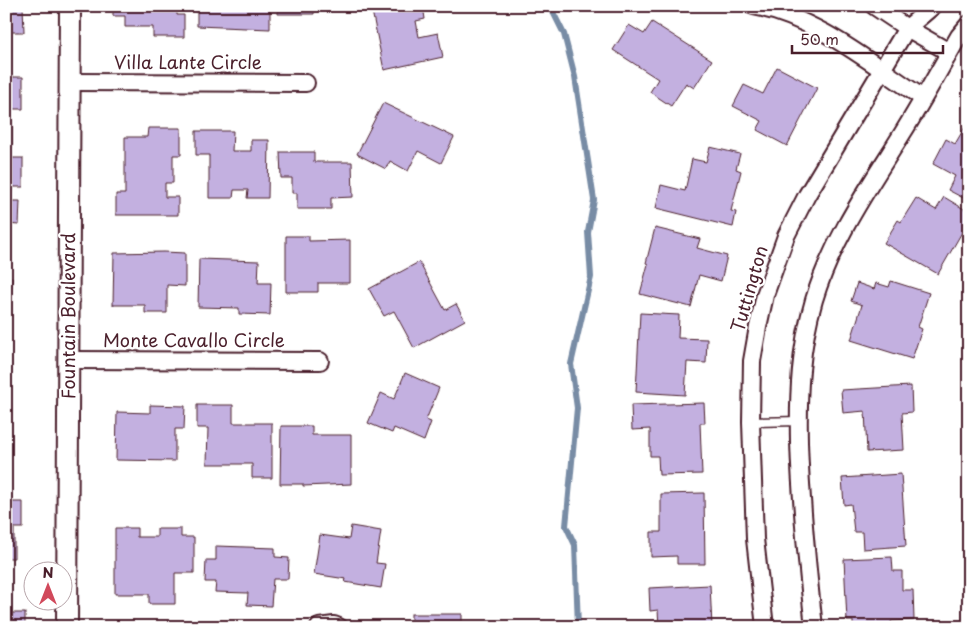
<svg xmlns="http://www.w3.org/2000/svg" width="975" height="633" viewBox="0 0 975 633" font-family="'Playpen Sans',sans-serif">
  <style>
    .lines { fill: none; stroke-linecap: round; stroke-linejoin: round }
    .stream { stroke: #788ca5; stroke-width: 6 }
    .building { fill: #c3b0e0; stroke: #4a1f2b }
    .service-casing { stroke: #4a1f2b; stroke-width: 11 }
    .minor-casing { stroke: #4a1f2b; stroke-width: 20 }
    .tertiary-casing { stroke: #4a1f2b; stroke-width: 24 }
    .service { stroke: #fff; stroke-width: 8 }
    .minor { stroke: #fff; stroke-width: 16 }
    .tertiary { stroke: #fff; stroke-width: 20 }
    .labels { text-anchor: middle; stroke-width: 4.5; stroke-linejoin: round; paint-order: stroke }
    .street-label { font-size: 18px; fill: #4a1f2b; stroke: #fff }
  </style>
  <rect width="100%" height="100%" fill="#fff"/>
  <filter id="ink" filterUnits="userSpaceOnUse"><feTurbulence type="fractalNoise" baseFrequency=".02" numOctaves="2"/><feDisplacementMap in="SourceGraphic" scale="10" xChannelSelector="R" yChannelSelector="G"/><feConvolveMatrix kernelMatrix="1 2 1 2 8 2 1 2 1" color-interpolation-filters="sRGB"/></filter>
  <g filter="url(#ink)">
    <g class="lines">
      <path class="stream" d="M550 6 564 34 575 77 594 200 588 232 591 277 571 364 577 408 566 526 575 545 578 627"/>
    </g>
    <g class="building">
      <path d="M6 6H23L24 32H11V69H6Z"/>
      <path d="M113 6H177V15H184V37H153V27H125V16H113Z"/>
      <path d="M197 6H270V29L197 26Z"/>
      <path d="M278 6H349V11L314 10V14H278Z"/>
      <path d="M371 6H423L425 19 416 21 419 37 438 33 443 57 384 70Z"/>
      <path d="M652 22 712 60 694 88 686 83 671 106 650 92 658 79 613 50 629 25 644 34Z"/>
      <path d="M777 67 817 88 787 146 757 130 762 121 733 106 744 85 763 94Z"/>
      <path d="M6 77H23V109H12V148H6Z"/>
      <path d="M383 103 454 137 441 163 418 151 408 171 390 161 386 169 357 154Z"/>
      <path d="M969 120V201L948 190 955 176 933 164 946 139 955 144Z"/>
      <path d="M148 128H181V155H173V183H165V197H178V215H116V194H125V137H147Z"/>
      <path d="M196 131H233L232 151H251V140H269L268 198H247L248 190H234L233 198H209V155H196Z"/>
      <path d="M710 147 740 154 736 169 741 171 731 211 736 212 733 227 656 208 661 185 685 191 692 159 706 162Z"/>
      <path d="M280 152H314V162H352L353 197 331 198V209H297V193H292V178H281Z"/>
      <path d="M6 158H23V187H12L11 201H20L19 225 6 224Z"/>
      <path d="M944 197 969 212V220L938 274 884 243 898 220 901 222 916 198 936 210Z"/>
      <path d="M655 228 700 239 697 248 727 256 721 281 699 275 691 307 640 294 648 264 646 263Z"/>
      <path d="M286 236H309V241L350 240V283H318V292H286Z"/>
      <path d="M164 252 185 253V286L167 285V313H145V305H113L114 253Z"/>
      <path d="M199 259 259 261 258 283H271L270 315 239 314V308L198 307Z"/>
      <path d="M419 262 445 310 456 304 465 320 414 348 394 311 384 316 369 289Z"/>
      <path d="M6 277H12L11 300H6Z"/>
      <path d="M891 281 929 293 918 327 922 329 912 359 851 340 862 305 851 301 857 283 874 289 876 283 889 287Z"/>
      <path d="M640 313 679 315 678 338 707 339 706 363 687 362 685 395 636 392Z"/>
      <path d="M405 373 439 388 426 420 431 422 424 441 394 428 392 433 368 423 381 393 394 399Z"/>
      <path d="M911 386 912 412 902 413 904 450 867 452 865 411 843 413 841 390Z"/>
      <path d="M704 403 705 423H700L702 474 659 475 658 456H650V429L632 430 631 405Z"/>
      <path d="M150 405 185 406 184 429H175V461L116 460 117 412 150 413Z"/>
      <path d="M197 405H233V423H272V478H252V464H207L208 428H197Z"/>
      <path d="M281 426H312V435H351V484L303 486V484H280Z"/>
      <path d="M901 474 906 546 863 549 862 532H854L851 504 844 505 842 478Z"/>
      <path d="M704 493 705 564H677V556L651 557V532H661V494Z"/>
      <path d="M6 502H23V528H14V558H6Z"/>
      <path d="M351 526 381 531 376 563 385 564 381 588 345 582 346 579 314 574 320 535 349 539Z"/>
      <path d="M115 528H137V537H157V529H181V537H194V573H175V604H149V594H115Z"/>
      <path d="M216 546 275 548V557L289 558 288 579H273L271 606 247 605 248 593 215 592 216 582H205L206 560H216Z"/>
      <path d="M892 557 893 571H902V590H913L914 620 891 621 892 627H853V621H847L844 559Z"/>
      <path d="M710 585 712 627H659L658 610 650 611 649 588Z"/>
      <rect x="6" y="613" width="19" height="14"/>
      <rect x="411" y="614" width="51" height="13"/>
    </g>
    <g class="lines">
      <defs>
        <path id="service" d="M751 422 799 421"/>
        <g id="minor">
          <path d="M753 6C816 17 870 63 923 98"/>
          <path d="M874 6 907 28 949 52"/>
          <path d="M70 82 306 83"/>
          <path d="M68 360 320 361"/>
          <path d="M319 627 334 625 339 627"/>
          <path d="M765 627 755 539 751 422 752 361 758 327 765 295 786 236 807 195 907 28 933 6"/>
          <path d="M814 627C807 565 801 504 799 442 798 395 800 347 814 300 832 240 869 187 902 134 922 102 940 69 959 36L969 24"/>
        </g>
        <path id="tertiary" d="M67 627 70 6"/>
      </defs>
      <use href="#service" class="service-casing"/>
      <use href="#minor" class="minor-casing"/>
      <use href="#tertiary" class="tertiary-casing"/>
      <use href="#service" class="service"/>
      <use href="#minor" class="minor"/>
      <use href="#tertiary" class="tertiary"/>
    </g>
  </g>
  <g class="labels">
    <g class="street-label">
      <text x="188" y="69">Villa Lante Circle</text>
      <text transform="translate(750 289) rotate(-74)" y="6">Tuttington</text>
      <text transform="translate(69 316) rotate(-90)" y="6">Fountain Boulevard</text>
      <text x="194" y="347">Monte Cavallo Circle</text>
    </g>
  </g>
  <rect width="975" height="633" fill="none" stroke="#fff" stroke-width="25"/>
  <rect x="12" y="12" width="950" height="608" fill="none" stroke="#4a1f2b" stroke-width="2" filter="url(#ink)"/>
  <g transform="translate(48 586)"><circle r="24" fill="#ffffff" stroke="#b7a5aa"/>
  <path d="M0-4L9 19L0 12L-9 19Z" fill="#d1495b"/>
  <text y="-8" font-size="14" font-weight="bold" text-anchor="middle" fill="#4a1f2b">N</text>
  </g>
  <path d="M792 45v8h151v-8" fill="none" stroke="#4a1f2b" stroke-width="2.5"/>
  <text x="800" y="45" font-size="15" fill="#4a1f2b" stroke="#ffffff" stroke-width="4" paint-order="stroke">50 m</text>
</svg>
